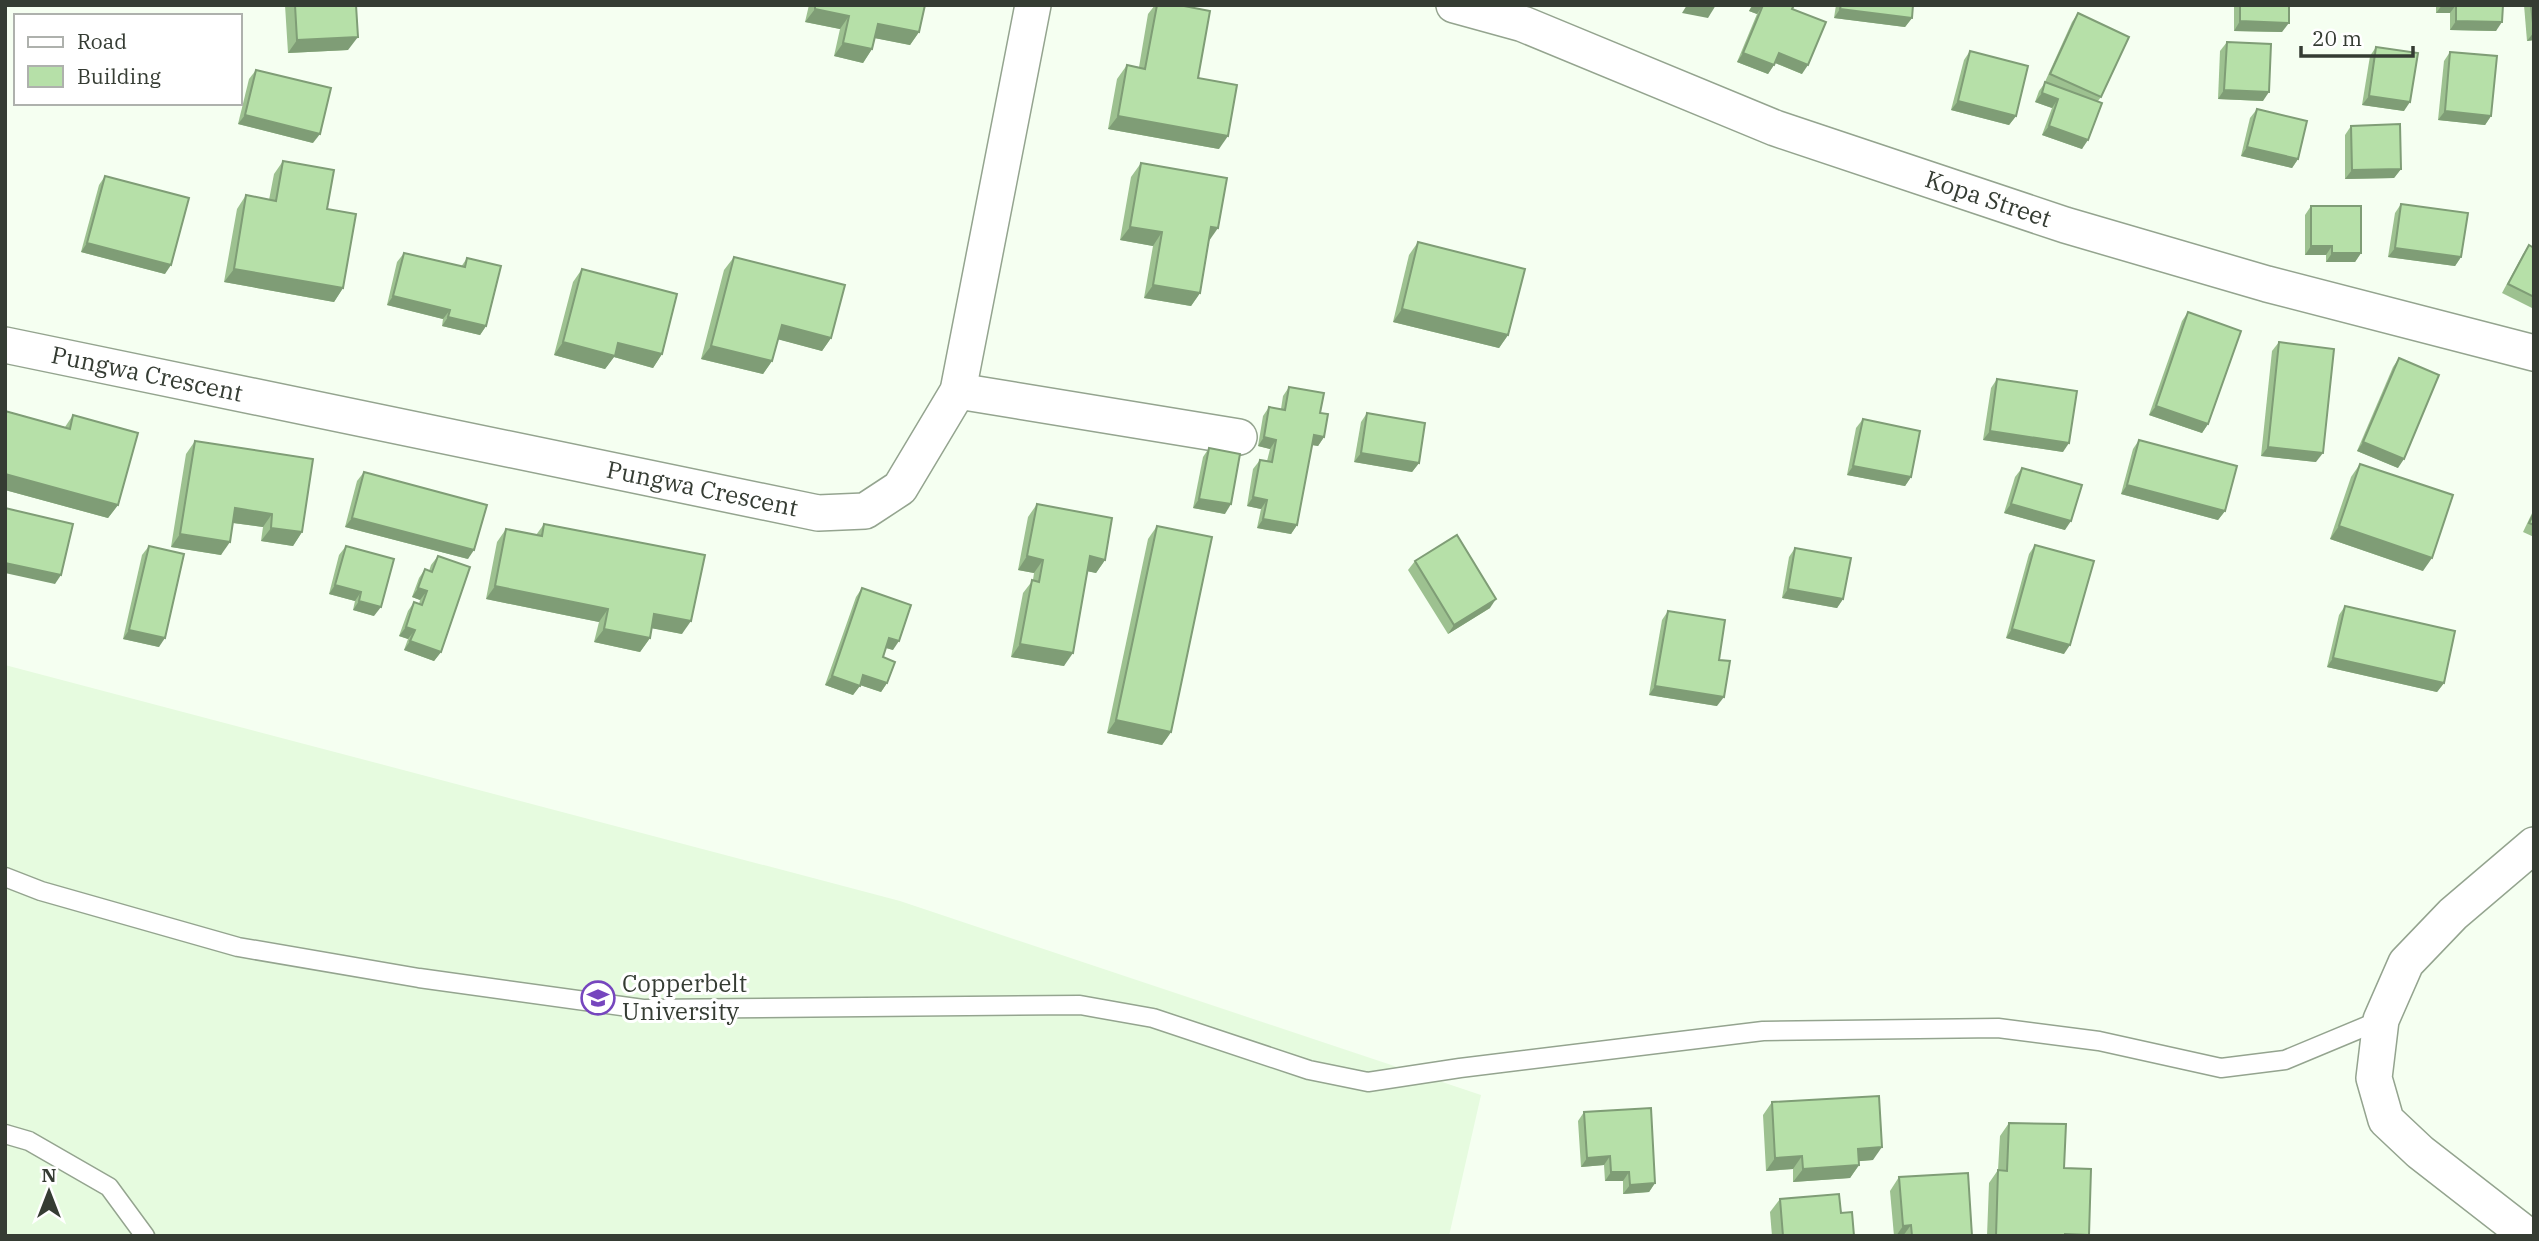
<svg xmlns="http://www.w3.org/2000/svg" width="2539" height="1241" viewBox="0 0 2539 1241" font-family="'IBM Plex Serif',serif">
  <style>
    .built { fill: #e6fbdf }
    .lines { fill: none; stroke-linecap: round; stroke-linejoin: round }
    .lane-casing { stroke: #94a48f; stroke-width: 21 }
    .street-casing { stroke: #94a48f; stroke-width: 38 }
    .lane { stroke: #fff; stroke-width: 18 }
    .street { stroke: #fff; stroke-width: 35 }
    .wall { fill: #9dc190 }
    .shaded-wall { fill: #7f9d76 }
    .building { fill: #b6e0a8; stroke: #7f9d76; stroke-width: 2 }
    .labels { text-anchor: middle; stroke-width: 6; stroke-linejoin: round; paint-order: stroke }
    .street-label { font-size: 24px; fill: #353c33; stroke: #fff }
    .poi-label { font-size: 24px; fill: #353c33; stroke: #fff; text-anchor: start }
  </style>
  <rect width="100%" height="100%" fill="#f5fff1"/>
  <path class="built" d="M5 665 900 901 1481 1095 1449 1236H5Z"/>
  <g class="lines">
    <defs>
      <g id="lane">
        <path d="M5 877 41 891 238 947 419 978 643 1009 1080 1005 1153 1018 1309 1070 1368 1082 1460 1068 1763 1031 1998 1028 2099 1041 2221 1068 2285 1060 2381 1020"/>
        <path d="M5 1134 29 1141 109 1187 145 1236"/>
      </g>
      <g id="street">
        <path id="s1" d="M1454 5 1523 24 1775 128 2065 225 2267 284 2534 353"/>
        <path id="s2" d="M5 345 818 513 865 511 900 488 958 391 1033 5"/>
        <path d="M958 391 1239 437"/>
        <path d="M2528 1236 2420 1152 2386 1120 2374 1078 2381 1020 2406 963 2453 914 2534 845"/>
      </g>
    </defs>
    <use href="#lane" class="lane-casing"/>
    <use href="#street" class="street-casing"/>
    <use href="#lane" class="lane"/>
    <use href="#street" class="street"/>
  </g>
  <g class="wall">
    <path d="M285 5H356L348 50 288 53Z"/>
    <path d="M809 5H925L919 32 910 45 875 38 872 49 863 63 834 56 840 29 805 22Z"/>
    <path d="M1155 5H1179L1198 78 1219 149 1108 129 1117 79 1127 65 1139 67 1148 14Z"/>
    <path d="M1752 5H1794L1792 9 1802 74 1775 63 1768 74 1737 62 1757 14 1749 11Z"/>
    <path d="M1836 5H1913L1912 18 1905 27 1834 18Z"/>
    <path d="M2234 5H2289L2282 32 2234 31Z"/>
    <path d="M2436 5H2503L2496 31 2450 30V13H2436Z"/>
    <path d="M2524 5H2534V40L2527 41Z"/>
    <path d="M2078 13 2101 97 2098 101 2082 149 2042 135 2052 108 2035 102 2039 91 2044 84 2072 22Z"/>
    <path d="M2227 42 2263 101 2218 99 2220 51Z"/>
    <path d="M2376 47 2404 111 2362 105 2370 56Z"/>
    <path d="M1970 51 2016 116 2009 125 1951 110 1964 60Z"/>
    <path d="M2450 52 2491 116 2485 125 2438 120 2444 61Z"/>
    <path d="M256 70 313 143 238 124 249 79Z"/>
    <path d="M2257 109 2298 159 2292 168 2241 156 2250 118Z"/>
    <path d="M2351 126 2401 169 2394 178 2345 179V135Z"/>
    <path d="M283 161 327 209 343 288 334 302 224 282 237 209 246 195 269 200 274 174Z"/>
    <path d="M1141 163 1209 241 1200 293 1191 306 1144 298 1153 246 1120 240 1131 177Z"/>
    <path d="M105 176 165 274 81 252 99 185Z"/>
    <path d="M2401 204 2461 257 2455 266 2388 257 2395 213Z"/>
    <path d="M2311 206 2361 253 2355 262H2326V255H2305V215Z"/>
    <path d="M1418 242 1508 335 1499 348 1393 322 1409 255Z"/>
    <path d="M2529 245 2534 248V309L2502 293 2523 254Z"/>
    <path d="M404 253 461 267 467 258 486 326 480 335 442 326 443 319 387 305 397 262Z"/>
    <path d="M734 257 831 338 822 351 778 339 772 361 763 374 701 359 724 270Z"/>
    <path d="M582 269 662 354 653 368 614 357 605 369 554 355 573 282Z"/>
    <path d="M2188 312 2208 424 2202 433 2149 415 2182 321Z"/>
    <path d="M2279 342 2316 462 2261 456 2272 351Z"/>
    <path d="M2399 358 2398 468 2357 451 2393 367Z"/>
    <path d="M1997 379 2063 452 1983 440 1991 388Z"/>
    <path d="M1289 387 1320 413 1324 437 1318 446 1312 445 1297 525 1291 534 1257 528 1261 509 1247 506 1253 469 1260 460 1267 461 1270 449 1258 446 1263 416 1269 407 1281 409 1283 396Z"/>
    <path d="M5 411 65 427 73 415 118 505 108 518 5 490Z"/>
    <path d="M1367 413 1419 463 1412 472 1354 462 1361 422Z"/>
    <path d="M1863 419 1911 477 1905 486 1847 475 1856 428Z"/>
    <path d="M2139 440 2225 511 2218 520 2121 494 2133 449Z"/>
    <path d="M195 441 302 532 293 546 261 541 263 527 233 523 221 555 171 547 186 454Z"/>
    <path d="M1209 448 1225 514 1193 508 1203 457Z"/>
    <path d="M2360 464 2423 571 2330 539 2351 477Z"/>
    <path d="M2022 468 2065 530 2004 513 2015 477Z"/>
    <path d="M364 472 468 559 345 527 357 481Z"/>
    <path d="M1037 504 1105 560 1096 573 1088 571 1064 666 1011 657 1023 593 1033 580 1034 573 1018 570 1028 517Z"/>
    <path d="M2534 509V537L2523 532Z"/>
    <path d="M544 524 682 634 652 628 650 638 640 652 594 642 599 622 486 599 497 542 506 529 536 535Z"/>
    <path d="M1157 526 1171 732 1162 745 1107 733 1148 539Z"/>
    <path d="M2035 545 2064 654 2006 638 2029 554Z"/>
    <path d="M149 546 159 647 123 639 142 555Z"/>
    <path d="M346 546 374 616 353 610 355 601 329 594 339 555Z"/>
    <path d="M1795 548 1843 599 1837 608 1782 598 1789 557Z"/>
    <path d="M438 556 441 652 434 661 404 650 408 639 399 636 408 611 414 602 419 604 420 600 412 597 419 578 425 569 429 571 431 565Z"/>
    <path d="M1415 561 1490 608 1448 634 1408 570Z"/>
    <path d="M862 588 893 650 886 648 883 657 887 683 881 692 860 685 853 695 825 685 856 597Z"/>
    <path d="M2345 606 2444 683 2437 692 2327 667 2339 615Z"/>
    <path d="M1668 611 1719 660 1717 706 1649 695 1662 620Z"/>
    <path d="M1772 1102 1873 1160 1859 1161V1165L1850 1178 1793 1182V1169L1766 1171 1763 1115Z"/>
    <path d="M1584 1112 1655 1183 1649 1192 1623 1194V1181H1605L1604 1165 1581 1167 1578 1121Z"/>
    <path d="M2009 1123 2064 1168 2089 1235 2088 1236H1987L1989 1183 1998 1170 2000 1136Z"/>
    <path d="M1899 1177 1972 1236H1894L1890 1191Z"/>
    <path d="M1780 1199 1841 1213 1854 1236H1772L1770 1212Z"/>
  </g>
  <g class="shaded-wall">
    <path d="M1687 5H1716L1708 18 1682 13Z"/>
    <path d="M1753 5H1763L1757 14 1749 11Z"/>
    <path d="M2442 5H2456L2450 13H2436Z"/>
    <path d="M815 9 849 16 840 29 805 22Z"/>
    <path d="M1840 9 1912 18 1905 27 1834 18Z"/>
    <path d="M2240 21 2289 23 2282 32 2234 31Z"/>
    <path d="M2456 21 2502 22 2496 31 2450 30Z"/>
    <path d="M878 24 919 32 910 45 869 37Z"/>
    <path d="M2534 32V40L2527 41Z"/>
    <path d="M358 37 348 50 288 53 297 40Z"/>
    <path d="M843 43 872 49 863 63 834 56Z"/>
    <path d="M1743 53 1774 65 1768 74 1737 62Z"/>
    <path d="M1779 53 1808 65 1802 74 1773 62Z"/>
    <path d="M2224 90 2269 92 2263 101 2218 99Z"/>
    <path d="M2042 93 2058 99 2052 108 2035 102Z"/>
    <path d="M2369 96 2410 102 2404 111 2362 105Z"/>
    <path d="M1958 101 2016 116 2009 125 1951 110Z"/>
    <path d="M2445 111 2491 116 2485 125 2438 120Z"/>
    <path d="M245 115 320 134 313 143 238 124Z"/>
    <path d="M1118 116 1228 136 1219 149 1108 129Z"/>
    <path d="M2049 126 2088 140 2082 149 2042 135Z"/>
    <path d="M2247 147 2298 159 2292 168 2241 156Z"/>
    <path d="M2401 169 2394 178 2345 179 2352 170Z"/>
    <path d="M1130 227 1162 232 1153 246 1120 240Z"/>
    <path d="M1211 227 1218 228 1209 241Z"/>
    <path d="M87 243 171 265 165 274 81 252Z"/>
    <path d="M2311 246H2332L2326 255H2305Z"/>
    <path d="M2395 248 2461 257 2455 266 2388 257Z"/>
    <path d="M2332 253H2361L2355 262H2326Z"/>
    <path d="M234 269 343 288 334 302 224 282Z"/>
    <path d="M1153 285 1200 293 1191 306 1144 298Z"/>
    <path d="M393 296 450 310 443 319 387 305Z"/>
    <path d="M1402 309 1508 335 1499 348 1393 322Z"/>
    <path d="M448 317 486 326 480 335 442 326Z"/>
    <path d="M782 325 831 338 822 351 773 338Z"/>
    <path d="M563 342 618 343 662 354 653 368 614 357 605 369 554 355Z"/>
    <path d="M711 346 772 361 763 374 701 359Z"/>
    <path d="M2156 406 2208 424 2202 433 2149 415Z"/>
    <path d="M1990 431 2069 443 2063 452 1983 440Z"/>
    <path d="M1314 435 1324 437 1318 446 1307 444Z"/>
    <path d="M1264 437 1276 440 1270 449 1258 446Z"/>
    <path d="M2363 442 2404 459 2398 468 2357 451Z"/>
    <path d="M2268 447 2323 453 2316 462 2261 456Z"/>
    <path d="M1361 453 1419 463 1412 472 1354 462Z"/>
    <path d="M1853 466 1911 477 1905 486 1847 475Z"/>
    <path d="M5 474 118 505 108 518 5 490Z"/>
    <path d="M2127 485 2225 511 2218 520 2121 494Z"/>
    <path d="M1253 497 1267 500 1261 509 1247 506Z"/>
    <path d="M1199 499 1231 504 1225 514 1193 508Z"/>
    <path d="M2011 504 2071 521 2065 530 2004 513Z"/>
    <path d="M235 508 272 514 263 527 226 522Z"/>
    <path d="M352 518 474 550 468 559 345 527Z"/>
    <path d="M1263 519 1297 525 1291 534 1257 528Z"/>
    <path d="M2339 526 2432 558 2423 571 2330 539Z"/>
    <path d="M271 528 302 532 293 546 261 541Z"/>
    <path d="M180 534 230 542 221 555 171 547Z"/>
    <path d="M1027 556 1043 560 1034 573 1018 570Z"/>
    <path d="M1090 556 1105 560 1096 573 1081 570Z"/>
    <path d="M5 563 61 575 55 584 5 573Z"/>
    <path d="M335 585 361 592 355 601 329 594Z"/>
    <path d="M495 586 608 609 599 622 486 599Z"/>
    <path d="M418 588 427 591 420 600 412 597Z"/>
    <path d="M1788 589 1843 599 1837 608 1782 598Z"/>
    <path d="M1496 599 1490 608 1448 634 1454 625Z"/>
    <path d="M359 601 381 607 374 616 353 610Z"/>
    <path d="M654 614 691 621 682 634 645 627Z"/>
    <path d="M406 627 415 630 408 639 399 636Z"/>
    <path d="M604 629 650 638 640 652 594 642Z"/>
    <path d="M2012 629 2070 645 2064 654 2006 638Z"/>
    <path d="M129 630 165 638 159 647 123 639Z"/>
    <path d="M889 638 899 641 893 650 883 647Z"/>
    <path d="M410 641 441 652 434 661 404 650Z"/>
    <path d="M1020 644 1073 653 1064 666 1011 657Z"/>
    <path d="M2333 658 2444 683 2437 692 2327 667Z"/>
    <path d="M863 675 887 683 881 692 857 684Z"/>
    <path d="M832 676 860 686 853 695 825 685Z"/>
    <path d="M1655 686 1724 697 1717 706 1649 695Z"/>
    <path d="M1116 720 1171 732 1162 745 1107 733Z"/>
    <path d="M1882 1147 1873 1160 1849 1162 1858 1149Z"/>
    <path d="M1610 1156 1604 1165 1581 1167 1587 1158Z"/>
    <path d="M1802 1156 1793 1169 1766 1171 1775 1158Z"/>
    <path d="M1859 1165 1850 1178 1793 1182 1803 1169Z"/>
    <path d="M1611 1172H1629L1623 1181H1605Z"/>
    <path d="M1655 1183 1649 1192 1623 1194 1630 1185Z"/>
    <path d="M1911 1225 1903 1236H1896L1903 1226Z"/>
    <path d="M2065 1234 2089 1235 2088 1236H2064Z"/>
  </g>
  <g class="building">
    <path d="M295 5H356L358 37 297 40Z"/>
    <path d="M815 5H925L919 32 878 24 872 49 843 43 849 16 815 9Z"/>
    <path d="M1157 5H1179L1210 11 1198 78 1237 85 1228 136 1118 116 1127 65 1145 69Z"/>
    <path d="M1763 5H1794L1792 9 1826 22 1808 65 1779 53 1774 65 1743 53Z"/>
    <path d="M1841 5H1913L1912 18 1840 9Z"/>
    <path d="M2240 5H2289V23L2240 21Z"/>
    <path d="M2456 5H2503L2502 22 2456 21Z"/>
    <path d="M2531 5H2534V32Z"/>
    <path d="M2078 13 2129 37 2101 97 2050 74Z"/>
    <path d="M2227 42 2271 44 2269 92 2224 90Z"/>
    <path d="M2376 47 2418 53 2410 102 2369 96Z"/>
    <path d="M1970 51 2028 66 2016 116 1958 101Z"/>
    <path d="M2450 52 2497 56 2491 116 2445 111Z"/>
    <path d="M256 70 331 88 320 134 245 115Z"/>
    <path d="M2045 82 2102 103 2088 140 2049 126 2058 99 2042 93Z"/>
    <path d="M2257 109 2307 121 2298 159 2247 147Z"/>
    <path d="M2400 124 2401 169 2352 170 2351 126Z"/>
    <path d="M283 161 334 170 327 209 356 214 343 288 234 269 246 195 276 201Z"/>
    <path d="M1141 163 1227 178 1218 228 1211 227 1200 293 1153 285 1162 232 1130 227Z"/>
    <path d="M105 176 189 198 171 265 87 243Z"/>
    <path d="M2401 204 2468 213 2461 257 2395 248Z"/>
    <path d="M2311 206H2361V253H2332V246H2311Z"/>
    <path d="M1418 242 1525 269 1508 335 1402 309Z"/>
    <path d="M2529 245 2534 248V297L2508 284Z"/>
    <path d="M404 253 465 267 467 258 501 266 486 326 448 317 450 310 393 296Z"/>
    <path d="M734 257 845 285 831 338 782 325 772 361 711 346Z"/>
    <path d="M582 269 677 294 662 354 618 343 615 356 563 342Z"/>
    <path d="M2188 312 2241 331 2208 424 2156 406Z"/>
    <path d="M2279 342 2334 349 2323 453 2268 447Z"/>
    <path d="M2399 358 2439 375 2404 459 2363 442Z"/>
    <path d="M1997 379 2077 391 2069 443 1990 431Z"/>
    <path d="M1289 387 1324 393 1320 413 1328 414 1324 437 1314 435 1297 525 1263 519 1267 500 1253 497 1260 460 1272 462 1276 440 1264 437 1269 407 1285 410Z"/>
    <path d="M5 411 70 429 73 415 138 433 118 505 5 474Z"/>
    <path d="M1367 413 1425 423 1419 463 1361 453Z"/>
    <path d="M1863 419 1920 431 1911 477 1853 466Z"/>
    <path d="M2139 440 2237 466 2225 511 2127 485Z"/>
    <path d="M195 441 313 459 302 532 271 528 272 514 235 508 230 542 180 534Z"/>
    <path d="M1209 448 1240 454 1231 504 1199 499Z"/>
    <path d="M2360 464 2453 495 2432 558 2339 526Z"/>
    <path d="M2022 468 2082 485 2071 521 2011 504Z"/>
    <path d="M364 472 487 505 474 550 352 518Z"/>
    <path d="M1037 504 1112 518 1105 560 1090 556 1073 653 1020 644 1032 580 1039 582 1043 560 1027 556Z"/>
    <path d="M5 508 73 524 61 575 5 563Z"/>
    <path d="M2534 513V525L2529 523Z"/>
    <path d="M544 524 705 555 691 621 654 614 650 638 604 629 608 609 495 586 506 529 542 536Z"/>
    <path d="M1157 526 1212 537 1171 732 1116 720Z"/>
    <path d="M1457 535 1496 599 1454 625 1415 561Z"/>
    <path d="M2035 545 2094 561 2070 645 2012 629Z"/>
    <path d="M149 546 184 554 165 638 129 630Z"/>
    <path d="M346 546 394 559 381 607 359 601 361 592 335 585Z"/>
    <path d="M1795 548 1851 558 1843 599 1788 589Z"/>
    <path d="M438 556 470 567 441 652 410 641 415 630 406 627 414 602 422 605 427 591 418 588 425 569 432 572Z"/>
    <path d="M862 588 911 605 899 641 889 638 883 657 895 662 887 683 863 675 860 686 832 676Z"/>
    <path d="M2345 606 2455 631 2444 683 2333 658Z"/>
    <path d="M1668 611 1725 620 1719 660 1730 661 1724 697 1655 686Z"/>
    <path d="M1879 1096 1882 1147 1858 1149 1859 1165 1803 1169 1802 1156 1775 1158 1772 1102Z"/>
    <path d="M1651 1108 1655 1183 1630 1185 1629 1172H1611L1610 1156 1587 1158 1584 1112Z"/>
    <path d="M2009 1123 2066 1124 2064 1168 2091 1169 2089 1235 2065 1234V1236H1996L1998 1170 2007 1171Z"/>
    <path d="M1968 1173 1972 1236H1912L1911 1225 1903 1226 1899 1177Z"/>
    <path d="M1839 1194 1841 1213 1852 1212 1854 1236H1783L1780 1199Z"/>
  </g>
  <defs>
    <symbol id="university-ring" viewBox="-11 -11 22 22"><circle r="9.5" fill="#fff" stroke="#7646be" stroke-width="1.5"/><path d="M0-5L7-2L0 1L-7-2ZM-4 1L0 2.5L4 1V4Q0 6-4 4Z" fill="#7646be"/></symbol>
  </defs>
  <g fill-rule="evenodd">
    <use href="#university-ring" x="579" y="979" width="38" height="38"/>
  </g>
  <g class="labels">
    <g class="street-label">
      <text dy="8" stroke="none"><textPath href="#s1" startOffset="569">Kopa Street</textPath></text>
      <text dy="8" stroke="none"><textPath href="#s2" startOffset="145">Pungwa Crescent</textPath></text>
      <text dy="8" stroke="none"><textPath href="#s2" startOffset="712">Pungwa Crescent</textPath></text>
    </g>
    <g class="poi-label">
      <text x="622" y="992">Copperbelt<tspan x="622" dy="28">University</tspan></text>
    </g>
  </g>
  <rect width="2539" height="1241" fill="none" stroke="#353c33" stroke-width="14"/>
  <rect x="14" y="14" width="228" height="91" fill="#ffffff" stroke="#aeb1ad" stroke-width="2"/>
  <rect x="28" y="37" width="35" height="10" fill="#ffffff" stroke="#aeb1ad" stroke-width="2"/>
  <text x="77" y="49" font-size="21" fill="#353c33">Road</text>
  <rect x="28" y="66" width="35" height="21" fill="#b6e0a8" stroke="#aeb1ad" stroke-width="2"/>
  <text x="77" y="84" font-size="21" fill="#353c33">Building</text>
  <g transform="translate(49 1192)" stroke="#ffffff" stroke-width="5" paint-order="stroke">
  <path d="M0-5L12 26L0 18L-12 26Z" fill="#353c33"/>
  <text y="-10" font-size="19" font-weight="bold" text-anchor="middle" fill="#353c33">N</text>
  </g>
  <path d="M2301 46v10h112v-10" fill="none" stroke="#353c33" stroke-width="3.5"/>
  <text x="2312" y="46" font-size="21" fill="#353c33" stroke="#ffffff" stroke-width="5" paint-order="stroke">20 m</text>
</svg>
